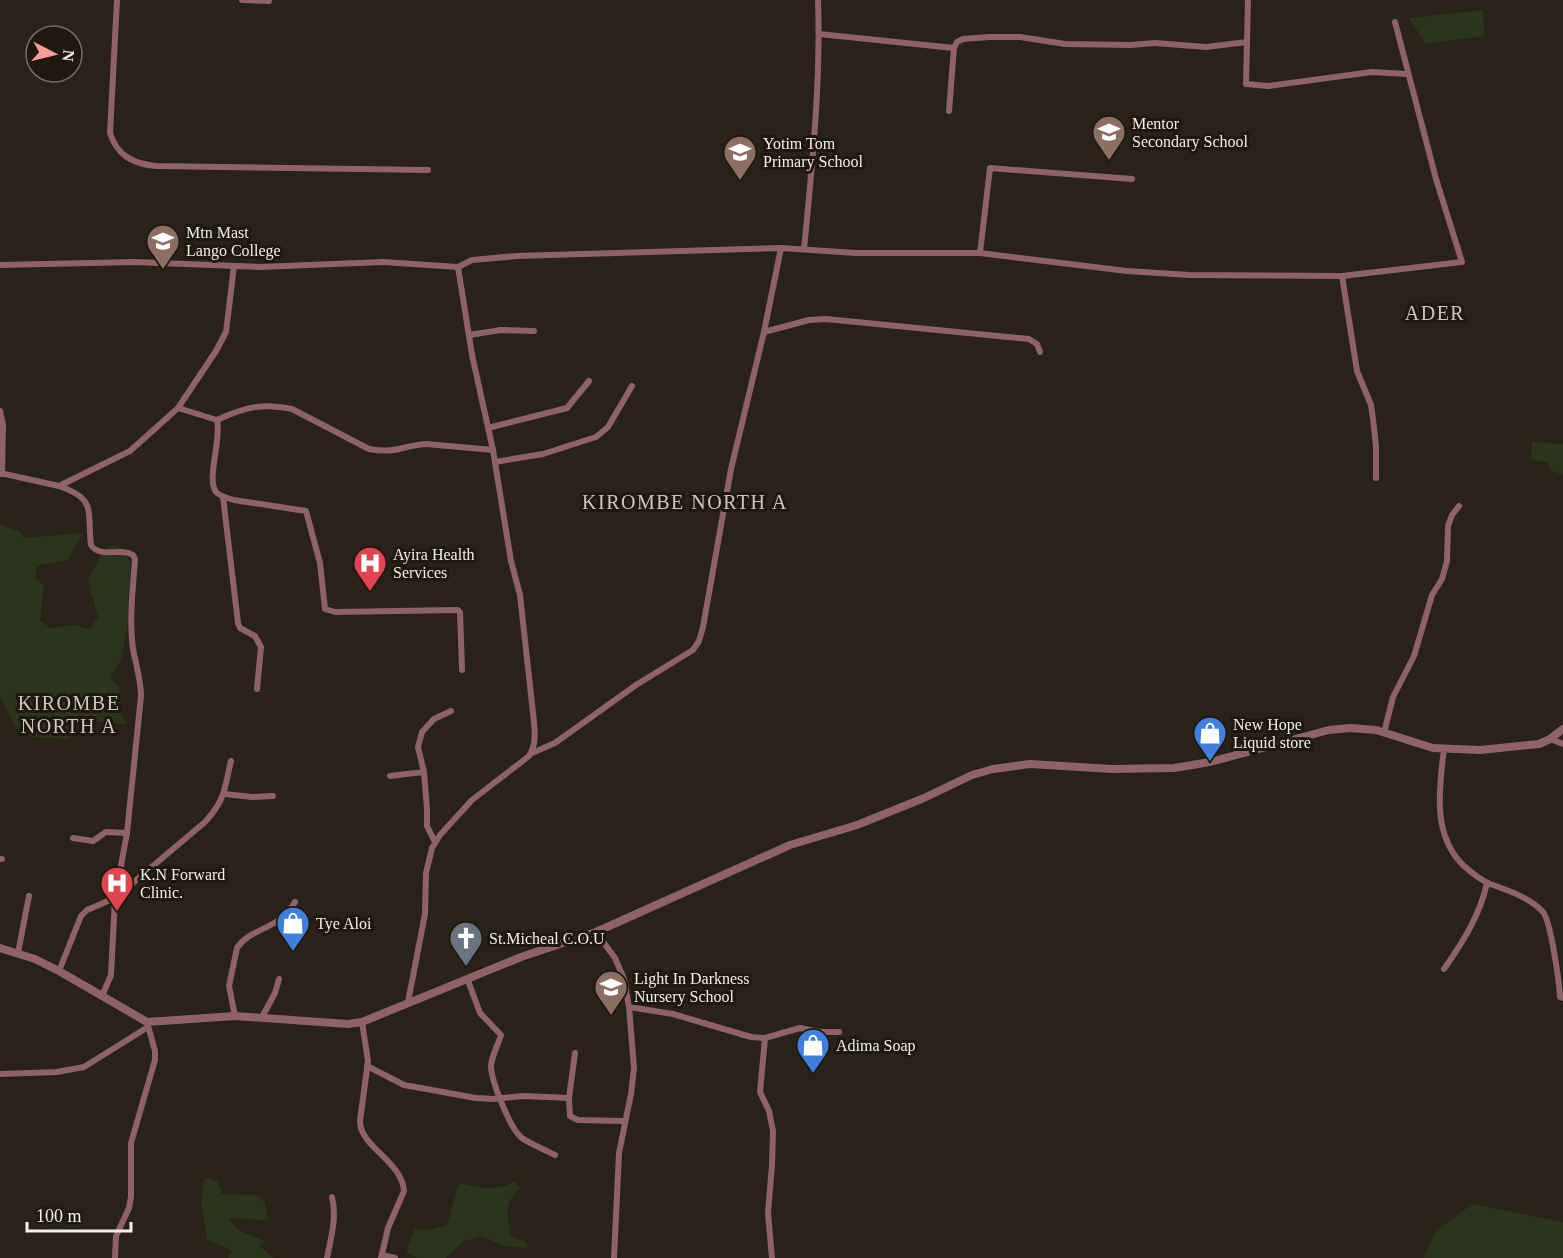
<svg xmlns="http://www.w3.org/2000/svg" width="1563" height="1258" viewBox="0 0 1563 1258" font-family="'Times New Roman',serif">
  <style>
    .green { fill: #2a351b }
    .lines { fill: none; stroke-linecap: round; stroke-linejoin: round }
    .minor { stroke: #8f6268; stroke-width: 6 }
    .tertiary { stroke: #8f6268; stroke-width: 8 }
    .labels { text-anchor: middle; stroke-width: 6; stroke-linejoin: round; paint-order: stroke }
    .poi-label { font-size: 16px; fill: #f3eee8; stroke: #1f1810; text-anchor: start }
    .quarter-label { font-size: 20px; letter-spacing: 1.5px; fill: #cec6ba; stroke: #1f1810 }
  </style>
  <rect width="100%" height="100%" fill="#282219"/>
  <g class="green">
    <path d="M1483 10 1484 36 1426 44 1409 18Z"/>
    <path d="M1532 442 1563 444V475L1552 471 1548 463 1531 459Z"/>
    <path d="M0 525 19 531 24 538 84 533 67 560 37 566 35 578 44 586 40 621 51 628 74 625 90 629 98 617 88 580 99 559 108 546 121 547 130 562 128 622 121 660 111 676 112 681 119 687 120 712 127 724 81 720 68 739 31 737 15 726 0 695Z"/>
    <path d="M205 1177 217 1181 222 1194 256 1195 265 1202 268 1220 229 1218C234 1231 254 1237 267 1242L259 1246 274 1258H228L232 1251 207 1239 201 1203Z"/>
    <path d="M514 1181 520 1188C506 1204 505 1210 511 1231L509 1236 526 1242 527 1248 505 1246 481 1236 464 1241 446 1258H417L406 1252 414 1229 428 1230 447 1225 459 1183C478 1187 497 1193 514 1181Z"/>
    <path d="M1472 1204 1563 1222V1258H1424L1435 1232Z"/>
  </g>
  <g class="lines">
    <g class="minor">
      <path d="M117 0 110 133C117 156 134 164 156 166L428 170"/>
      <path d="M242 0 269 1"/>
      <path d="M1248 0 1246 84 1268 86 1372 72 1407 74"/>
      <path d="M819 34 954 48"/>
      <path d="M949 111 954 48 957 42 963 39 989 37H1020L1065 44 1130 45 1155 43 1206 47 1247 42"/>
      <path d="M804 249C812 167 821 83 818 0"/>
      <path d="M980 253 990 168 1132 179"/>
      <path d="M0 265 134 262 260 267 383 262 458 267 472 260 517 256 781 248 856 253H980L1127 271 1189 275 1342 276 1462 262 1436 179 1395 22"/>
      <path d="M1342 276 1357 371 1371 405 1373 419 1376 446V478"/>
      <path d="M764 332 809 320 826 319 1029 339 1037 344 1040 352"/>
      <path d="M469 335 501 330 534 331"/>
      <path d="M178 408 216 351 226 332 234 266"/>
      <path d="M0 411 3 425 2 474"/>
      <path d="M217 420C222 439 206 478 216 492 221 497 227 498 234 500L306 511 320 563 325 609 335 612 458 610 460 612 462 670"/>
      <path d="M488 428 567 408 589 381"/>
      <path d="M495 462 543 454 596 437 608 427 632 386"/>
      <path d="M0 473 59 486 130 451 178 408 217 420C245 407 261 403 292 409L369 449C396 454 401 446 426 444L493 450"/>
      <path d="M59 486C97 499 87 511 91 545 100 559 121 547 133 555L135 559C133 588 129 620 133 649 136 665 141 680 141 696L127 833 115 898 111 975 102 996"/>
      <path d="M223 497 238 623 240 628 255 636 261 647 257 689"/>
      <path d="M1384 733 1393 697 1414 656 1432 595 1442 579 1447 561 1448 526 1452 515 1459 506"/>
      <path d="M1550 739 1563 744"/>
      <path d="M1444 749C1439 789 1432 836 1464 866 1472 873 1480 880 1490 884 1507 890 1531 898 1543 912 1551 922 1559 981 1560 997L1563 998"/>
      <path d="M532 753 555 743 636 685 693 650 699 641 703 627 731 469 764 332 781 248"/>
      <path d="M390 776 424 772"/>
      <path d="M225 794 252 797 273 796"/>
      <path d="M73 838 93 841 106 832 127 833"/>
      <path d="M435 842 427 826V809L424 772 418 747 422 732 434 719 451 711"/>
      <path d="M0 859H2"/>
      <path d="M596 932 615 958 624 979 629 1007 634 1068 631 1094 619 1153 614 1258"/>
      <path d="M18 953 29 896"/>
      <path d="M1444 969C1463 942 1480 915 1487 883"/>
      <path d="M59 971 81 916 87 910 115 898 205 822C226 799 224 789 231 761"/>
      <path d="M467 978 480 1013 501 1035C498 1045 492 1055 491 1066 491 1080 510 1129 522 1138 532 1145 544 1149 555 1155"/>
      <path d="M408 1002 425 914 426 873 432 848 440 835 472 800 529 756C536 746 535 733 534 722L520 595 511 561 493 450 472 355 458 267"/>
      <path d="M629 1007 673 1014 751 1037 765 1038 800 1028 820 1032H839"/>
      <path d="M235 1016 229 986 237 948C251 927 280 930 295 902"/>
      <path d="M262 1017 275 993 279 979"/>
      <path d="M362 1022 368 1061 360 1121C360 1147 402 1161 404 1191L388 1228 381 1258"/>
      <path d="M765 1038 760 1092 769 1111 773 1131 772 1165 768 1213 772 1258"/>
      <path d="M575 1053 569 1098 570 1116 578 1120 624 1121"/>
      <path d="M367 1066 404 1085 476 1098 493 1099 523 1096 569 1098"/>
      <path d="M0 1074 57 1072 84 1067 148 1027"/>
      <path d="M382 1255 395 1258"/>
      <path d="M115 1258 116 1236 129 1208 131 1197V1143L155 1060V1051L147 1022"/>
      <path d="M327 1258C331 1237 337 1218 332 1197"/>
    </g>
    <path class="tertiary" d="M0 948 35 959 59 971 147 1022 235 1016 348 1024 362 1022 521 957 596 932 790 845 857 825 924 798 972 775 993 769 1030 764 1112 769 1174 768 1210 762 1329 730 1350 728 1376 730 1433 748 1480 750 1539 744 1550 739 1563 729"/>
  </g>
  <defs>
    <symbol id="school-pin" viewBox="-11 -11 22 30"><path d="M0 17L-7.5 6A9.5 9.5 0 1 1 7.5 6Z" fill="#8d6e63" stroke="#1f1810"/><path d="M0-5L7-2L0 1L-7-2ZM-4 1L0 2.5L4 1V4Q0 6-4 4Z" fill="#fff"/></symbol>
    <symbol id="hospital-pin" viewBox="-11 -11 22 30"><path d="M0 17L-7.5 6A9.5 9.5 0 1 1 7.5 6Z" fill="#e0444e" stroke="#1f1810"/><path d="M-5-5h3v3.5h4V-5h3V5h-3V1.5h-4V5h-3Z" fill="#fff"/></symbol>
    <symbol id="shop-pin" viewBox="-11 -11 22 30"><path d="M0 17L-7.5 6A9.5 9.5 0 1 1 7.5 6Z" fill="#3f7fe0" stroke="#1f1810"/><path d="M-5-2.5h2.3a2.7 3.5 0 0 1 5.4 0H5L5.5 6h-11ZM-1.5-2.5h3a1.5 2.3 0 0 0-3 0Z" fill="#fff"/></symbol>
    <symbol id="church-pin" viewBox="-11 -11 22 30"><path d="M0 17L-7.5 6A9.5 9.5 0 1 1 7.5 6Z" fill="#6b7280" stroke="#1f1810"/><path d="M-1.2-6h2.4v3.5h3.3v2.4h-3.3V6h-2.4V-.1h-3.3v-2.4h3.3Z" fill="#fff"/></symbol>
  </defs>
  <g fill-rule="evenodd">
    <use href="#school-pin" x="1090" y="113" width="38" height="52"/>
    <use href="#school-pin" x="721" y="133" width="38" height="52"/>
    <use href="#school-pin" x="144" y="222" width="38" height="52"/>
    <use href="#hospital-pin" x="351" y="544" width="38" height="52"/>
    <use href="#shop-pin" x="1191" y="714" width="38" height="52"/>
    <use href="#hospital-pin" x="98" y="864" width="38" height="52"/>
    <use href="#shop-pin" x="274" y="904" width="38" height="52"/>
    <use href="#church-pin" x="447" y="919" width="38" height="52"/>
    <use href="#school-pin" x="592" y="968" width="38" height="52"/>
    <use href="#shop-pin" x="794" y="1026" width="38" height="52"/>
  </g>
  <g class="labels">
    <g class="poi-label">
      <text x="1132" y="129">Mentor<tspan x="1132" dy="18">Secondary School</tspan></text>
      <text x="763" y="149">Yotim Tom<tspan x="763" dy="18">Primary School</tspan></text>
      <text x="186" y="238">Mtn Mast<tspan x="186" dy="18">Lango College</tspan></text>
      <text x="393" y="560">Ayira Health<tspan x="393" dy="18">Services</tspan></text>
      <text x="1233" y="730">New Hope<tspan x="1233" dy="18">Liquid store</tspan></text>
      <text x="140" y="880">K.N Forward<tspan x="140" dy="18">Clinic.</tspan></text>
      <text x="316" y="929">Tye Aloi</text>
      <text x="489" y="944">St.Micheal C.O.U</text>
      <text x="634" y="984">Light In Darkness<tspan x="634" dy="18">Nursery School</tspan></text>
      <text x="836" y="1051">Adima Soap</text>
    </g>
    <g class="quarter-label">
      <text x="1435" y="320">ADER</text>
      <text x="685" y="509">KIROMBE NORTH A</text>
      <text x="69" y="710">KIROMBE<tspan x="69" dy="23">NORTH A</tspan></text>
    </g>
  </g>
  <g transform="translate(54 54) rotate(97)"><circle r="28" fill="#1f1810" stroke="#746e66" stroke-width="1.5"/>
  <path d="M0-4.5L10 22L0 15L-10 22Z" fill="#f59b99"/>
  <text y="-9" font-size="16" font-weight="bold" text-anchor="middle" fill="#f3eee8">N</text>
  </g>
  <path d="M27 1222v9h104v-9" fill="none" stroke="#f3eee8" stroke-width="3"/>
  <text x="36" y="1222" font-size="18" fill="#f3eee8" stroke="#1f1810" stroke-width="4.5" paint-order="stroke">100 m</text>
</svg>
